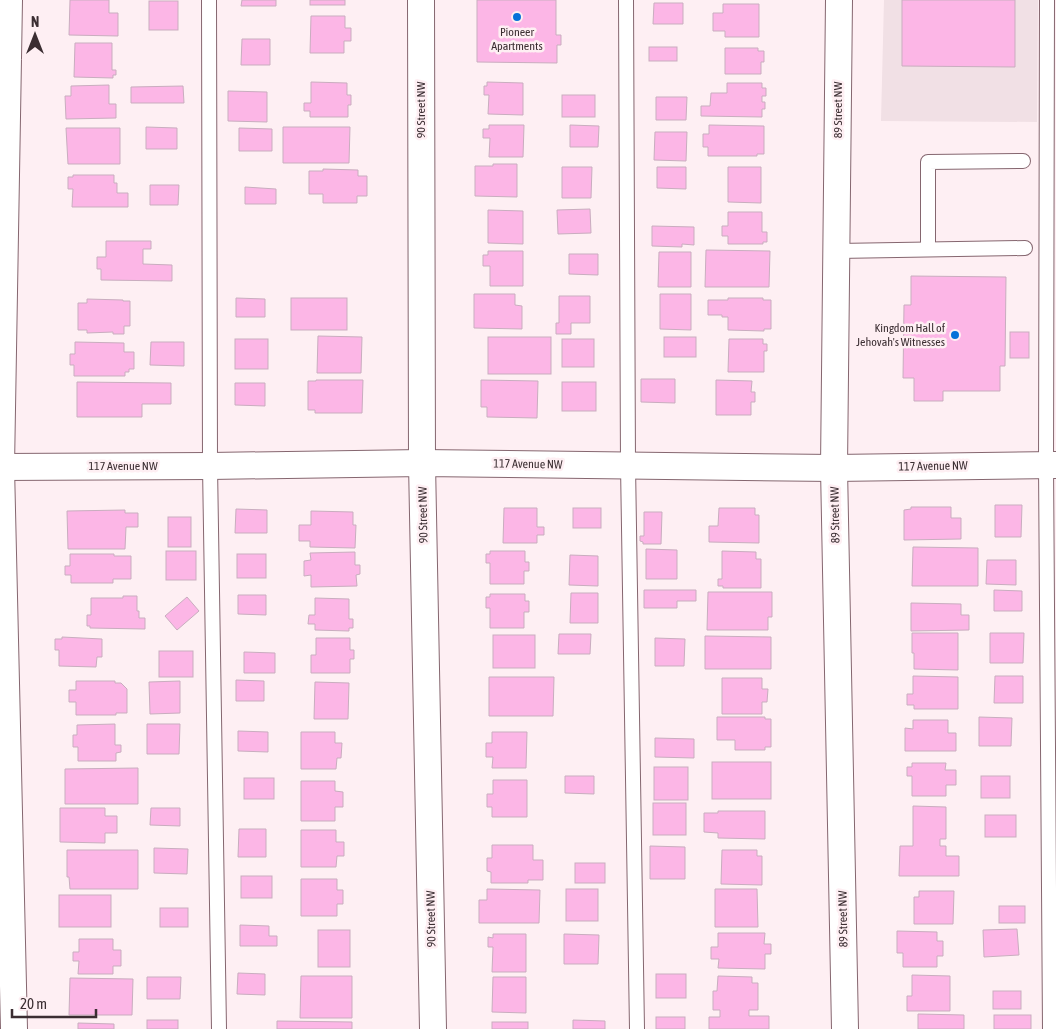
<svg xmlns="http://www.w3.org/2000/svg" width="1056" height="1029" viewBox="0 0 1056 1029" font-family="'Asap Condensed',sans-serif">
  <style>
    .built { fill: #f1e0e5 }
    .building { fill: #fcb6e6; stroke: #c9adbf }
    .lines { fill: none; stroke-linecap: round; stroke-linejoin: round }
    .lane-casing { stroke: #85666f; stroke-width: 16 }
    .street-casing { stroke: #85666f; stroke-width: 28 }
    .lane { stroke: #fff; stroke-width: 14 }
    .street { stroke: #fff; stroke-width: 26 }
    .poi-dot { fill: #0771d9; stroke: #feeff3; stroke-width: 2 }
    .labels { text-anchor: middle; stroke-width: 5; stroke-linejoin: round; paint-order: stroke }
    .poi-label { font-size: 12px; fill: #3b2e32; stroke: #feeff3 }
    .street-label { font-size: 12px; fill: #3b2e32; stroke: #feeff3 }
  </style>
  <rect width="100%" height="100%" fill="#feeff3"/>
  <path class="built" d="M884 0H1038L1037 122 881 121Z"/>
  <g class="building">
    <path d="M70 0H109V13H118V36L69 35Z"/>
    <path d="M242 0H276V6H241Z"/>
    <rect x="310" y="0" width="35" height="5"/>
    <path d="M477 0H556V35H561V45H557V63L477 62Z"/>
    <path d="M902 0H1015V67L902 66Z"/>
    <rect x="149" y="1" width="29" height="29"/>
    <path d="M654 3H683V24H653Z"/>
    <path d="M723 4H759V37H725V31H713V13H723Z"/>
    <path d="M311 16H345V28H351V41H344V53H310Z"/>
    <path d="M242 39H270V65H241Z"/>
    <path d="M75 43H112V70H116V75H113V78L74 77Z"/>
    <rect x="649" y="47" width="28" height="14"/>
    <path d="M725 48H758V51H764V62H761V74H725Z"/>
    <path d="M311 82 347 83V95H351V105H348V117H310V111H304V103H311Z"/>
    <path d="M487 82 523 83V115L488 114 489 95H484V86H487Z"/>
    <path d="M727 83H762V88H766V96H762V102H765V109H762V117L701 116V106H710L711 93H727Z"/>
    <path d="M109 85V104H116V118L66 119 65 96H71V86Z"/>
    <path d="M183 86 184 103H131V87Z"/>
    <path d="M228 91 267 92V122L228 121Z"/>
    <rect x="562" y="95" width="33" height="22"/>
    <path d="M656 97H687L686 120H656Z"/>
    <path d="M489 125H524L523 157H489L490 138H483V129H489Z"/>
    <path d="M570 125 599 126 598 147H570Z"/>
    <path d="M709 125 764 126V154H757V156H708V147H703V134H709Z"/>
    <path d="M146 127 177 128V149H146Z"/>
    <path d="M283 127H350L349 163H283Z"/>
    <path d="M66 128H120V164H68Z"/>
    <path d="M239 128 272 129V151H239Z"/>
    <path d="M655 132H687L686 161 654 160Z"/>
    <path d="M493 164H517V197L475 196V166H493Z"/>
    <path d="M562 167H592L591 198H562Z"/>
    <path d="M657 167H686V189L657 188Z"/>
    <path d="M728 167H761V203L728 202Z"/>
    <path d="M323 169 358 170V176H367V196H357V203H323V194H309V171H323Z"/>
    <path d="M73 175H114V183H117V193H128V207H72L73 189H68V177H73Z"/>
    <path d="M150 185H179L178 205H150Z"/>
    <path d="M245 187 276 189V204H245Z"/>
    <path d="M590 209 591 233 558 234 557 210Z"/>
    <path d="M488 210 523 211V244L488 243Z"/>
    <path d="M728 212H762V232H767V242H763V244H728V236H722V226H728Z"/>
    <path d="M652 226 694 227V245L682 244V247L652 246Z"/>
    <path d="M106 241H151V249H143V264L172 265V281L101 280V269H97V257H106Z"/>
    <path d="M706 250 770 251 769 287H705Z"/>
    <path d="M488 251H523V286H490V266H483V255H488Z"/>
    <path d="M659 252H691V287H658Z"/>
    <path d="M569 254H598V275L569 274Z"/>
    <path d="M911 276 1006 277 1005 366H1000V391H943V401H914V378H903L904 305H911Z"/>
    <path d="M474 294H515V305L522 306V329L474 328Z"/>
    <path d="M660 294H691V330L660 329Z"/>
    <path d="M559 296H590V323H571V334H556V323H559Z"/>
    <path d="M236 298 265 299V317H236Z"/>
    <rect x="291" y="298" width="56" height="32"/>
    <path d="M728 298H763V300H771V329H764V331L728 330V317H722V315H708V300H728Z"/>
    <path d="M87 299 123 300V301H130V326H124V334H113V332L87 333V330H78V303H87Z"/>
    <rect x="1010" y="332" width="19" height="26"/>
    <path d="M318 336 362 337 361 373H317Z"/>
    <rect x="488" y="337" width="63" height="37"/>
    <rect x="664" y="337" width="32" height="20"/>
    <rect x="235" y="339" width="33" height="30"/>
    <rect x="562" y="339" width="32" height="28"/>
    <path d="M729 339H763V344H767V351H764V372H728Z"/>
    <path d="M75 342 124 343V352H134V369H129V372H125V376H74V365H70V354H75Z"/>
    <path d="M151 342H184V366L150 365Z"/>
    <path d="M641 379H675V403L641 402Z"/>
    <path d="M316 380H363L362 413H315V410H308V381H316Z"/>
    <path d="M481 380 538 381 537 418 487 417V407H481Z"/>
    <path d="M716 380 752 381 751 392H755V402H751V415H716Z"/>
    <path d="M77 382 171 383V404H142V417H77Z"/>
    <rect x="562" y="382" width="34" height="29"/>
    <path d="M235 383H265V406L235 405Z"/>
    <path d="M995 505H1022L1021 537H995Z"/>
    <path d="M911 507H951V518H961V539L904 540V510L911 509Z"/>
    <path d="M504 508H537V527H544V535H537V543H503Z"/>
    <rect x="573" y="508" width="28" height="20"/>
    <path d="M719 508H755V515H759V543L709 542V526H718Z"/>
    <path d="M236 509 267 510V533H235Z"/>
    <path d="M125 510V513H138V527H126L125 549H68L67 511Z"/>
    <path d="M311 511 353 512V525H356L355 548 310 547V541H299V525H311Z"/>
    <path d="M644 512H662L661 544H643V542L640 541V536H644Z"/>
    <rect x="168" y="517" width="23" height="30"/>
    <path d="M913 547 978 548V586H912Z"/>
    <path d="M646 549 677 550V579H646Z"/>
    <rect x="166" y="551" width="30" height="29"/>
    <path d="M490 551H525V562H529V571H524V584H490V563H486V554H490Z"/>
    <path d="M722 551 756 552V559H761V588H723V586H718V579H722Z"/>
    <path d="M355 552V565H360V574L356 575 357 586 311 587V575L304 576V561L311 560 310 553Z"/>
    <path d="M70 554H114V556H131V579H113V583H71V575H65V566H70Z"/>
    <rect x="237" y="554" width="29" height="24"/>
    <path d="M570 555 598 556V586L569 585Z"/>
    <path d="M987 560H1016V585L986 584Z"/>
    <path d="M644 590H696V601H677V608H644Z"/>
    <path d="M994 590 1022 591V611H994Z"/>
    <path d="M708 592H772V617H768V630H707Z"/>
    <path d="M571 593H598V623H570Z"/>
    <path d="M490 594H525V601H529V612H524V628H490V608H486V597H490Z"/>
    <path d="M238 595H266V615L238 614Z"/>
    <path d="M123 596H137V611H139V618H145V629L90 628V626H87V615H91V598H123Z"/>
    <path d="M187 597 199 611 177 630 165 616Z"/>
    <path d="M315 598 349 599V619H353V628H349V631L315 630V624H308L309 615H315Z"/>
    <path d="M911 603 961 604V615H969V630L911 631Z"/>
    <path d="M912 633H958V670L914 669V653H912Z"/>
    <path d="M990 633H1024L1023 663H990Z"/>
    <path d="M559 634H591L590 654H558Z"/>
    <rect x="493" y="635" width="42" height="33"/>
    <path d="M705 636 771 637V669H705Z"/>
    <path d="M62 637 102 639V657H97L96 667 59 666V650H55V639H62Z"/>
    <path d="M316 638H350V650H354V659H350V673H311V655H316Z"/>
    <path d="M655 638 685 639 684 666H655Z"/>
    <rect x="159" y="651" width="34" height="26"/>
    <path d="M244 652 275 653V673H244Z"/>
    <path d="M913 676 958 677V709H914V705H907V694H913Z"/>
    <path d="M995 676H1023V703H994Z"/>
    <path d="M489 677H554L553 716H489Z"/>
    <path d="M722 678H762V689H768L767 702H762V714H722Z"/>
    <path d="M236 680 264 681V701H236Z"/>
    <path d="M76 681H115V683H121L127 689V713H116V715H76V702H69V690H76Z"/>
    <path d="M180 681V713L150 714 149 682Z"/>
    <path d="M315 682 349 683 348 719H314Z"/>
    <path d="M717 717H765V719H771V747H765V750H735V740H717Z"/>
    <path d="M979 717 1012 718 1011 746H979Z"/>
    <path d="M913 720H948V733H956V751H905V728L913 729Z"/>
    <path d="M115 724V745H121V752L116 753V761H78V747H73V735H77V725Z"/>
    <path d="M147 724H180L179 754H147Z"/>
    <path d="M238 731 268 732V752L238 751Z"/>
    <path d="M301 732H335V743H342L341 758H337L336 769H301Z"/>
    <path d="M492 732H527L526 768H492L493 757H486V743H492Z"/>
    <path d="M655 738 694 739V758L655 757Z"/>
    <rect x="712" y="762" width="59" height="37"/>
    <path d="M912 763H946L945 770H956V785H946V796H912V776H907V767H912Z"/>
    <rect x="654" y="767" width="34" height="33"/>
    <path d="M138 768V804H65V769Z"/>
    <path d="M565 776H594V794L565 793Z"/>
    <rect x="981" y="776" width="29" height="22"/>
    <rect x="244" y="778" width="30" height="21"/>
    <path d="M493 780H527V817H492V807H487V794H493Z"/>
    <path d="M301 781H335V791L343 792V807H335V821H301Z"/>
    <rect x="653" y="803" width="33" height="32"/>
    <path d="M913 806 946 807V839H940V846H946V856H959V876H899L900 846H913Z"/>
    <path d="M60 808H105V816H117V833H105V843L60 842Z"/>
    <path d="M151 808H180V826L150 825Z"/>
    <path d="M718 811H765V839L718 838V833L704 832V813H718Z"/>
    <rect x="985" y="815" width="31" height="22"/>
    <path d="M239 829H266V857H238Z"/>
    <path d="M301 830H336V842H344V856H337L336 867H301Z"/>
    <path d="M492 845H533V860H543V880H528V883H491V872L487 871V858H492Z"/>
    <path d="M650 846 685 847V879H650Z"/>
    <path d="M154 848 188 849 187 874 154 873Z"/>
    <path d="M67 850H138V889H70L69 877H67Z"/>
    <path d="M722 850H757V856H762V885L721 884Z"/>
    <rect x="575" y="863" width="30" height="20"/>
    <rect x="241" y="876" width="31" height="22"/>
    <path d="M301 879H337V890H343V904H337V916H301Z"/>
    <path d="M487 889 540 890 539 923H479V900H487Z"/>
    <rect x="566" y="889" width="32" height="32"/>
    <path d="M715 889H757L758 927H715Z"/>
    <path d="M919 891H954L953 924H914V897H919Z"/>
    <rect x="59" y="895" width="52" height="32"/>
    <rect x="999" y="906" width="26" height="17"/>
    <rect x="160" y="908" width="28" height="19"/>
    <path d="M240 925 269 926V936H277V946H240Z"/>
    <path d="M1017 929 1019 955 984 957 983 930Z"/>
    <rect x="318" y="930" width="32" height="37"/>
    <path d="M897 931 937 932V941H943V956H937V967H903V953H897Z"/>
    <path d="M718 933H765L764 944H771V954H765V969L718 968 719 959H711V947H718Z"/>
    <path d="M493 934H526V972H492L493 947H488V937L493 938Z"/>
    <path d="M564 934 599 935 598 964H564Z"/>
    <path d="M79 939H113V950H121V966H113V974H78L79 961H73V952H79Z"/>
    <path d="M238 973 265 974V995L237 994Z"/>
    <rect x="656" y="974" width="30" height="24"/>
    <path d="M912 975 950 976V1011H907V996H912Z"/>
    <path d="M301 976H352V1018H300Z"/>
    <path d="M718 976 752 977V983H758V1010H749V1016H769V1029H709V1017H720V1010H713V991H717Z"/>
    <path d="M147 977H181L180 999H147Z"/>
    <path d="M493 977H526V1013L492 1012Z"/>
    <path d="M70 978 133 979 132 1015H69Z"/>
    <rect x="993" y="991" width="28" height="18"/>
    <path d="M918 1014 964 1015V1029H918Z"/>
    <rect x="994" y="1015" width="37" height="14"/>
    <rect x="656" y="1017" width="29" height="12"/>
    <rect x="147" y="1020" width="31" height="9"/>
    <path d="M573 1020 605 1021V1029H573Z"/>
    <path d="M277 1021 352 1022V1029H277Z"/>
    <rect x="492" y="1022" width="36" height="7"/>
    <path d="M78 1023 114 1024V1029H78Z"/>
  </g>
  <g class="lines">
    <defs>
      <g id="lane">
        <path d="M209 0 210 466 219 1029"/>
        <path d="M626 0 628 465 637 1029"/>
        <path d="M1047 0 1046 465 1050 1029"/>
        <path d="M928 249V162L1023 161"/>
        <path d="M837 251 1025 248"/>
      </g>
      <g id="street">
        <path d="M9 0 1 467 14 1029"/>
        <path d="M421 0 422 463 433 1029"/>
        <path d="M839 0 834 468 845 1029"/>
        <path d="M0 467 210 466 422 463 834 468 1056 465"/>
      </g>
    </defs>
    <use href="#lane" class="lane-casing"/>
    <use href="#street" class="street-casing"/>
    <use href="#lane" class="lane"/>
    <use href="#street" class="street"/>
  </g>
  <g class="poi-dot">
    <circle cx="517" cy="17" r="5"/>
    <circle cx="955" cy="335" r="5"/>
  </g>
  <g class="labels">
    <g class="poi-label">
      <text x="517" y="36">Pioneer<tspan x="517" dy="14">Apartments</tspan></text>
      <text x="945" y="332" text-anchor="end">Kingdom Hall of<tspan x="945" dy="14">Jehovah's Witnesses</tspan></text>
    </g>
    <g class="street-label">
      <text transform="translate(421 110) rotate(-90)" y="4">90 Street NW</text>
      <text transform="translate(838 110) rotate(-90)" y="4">89 Street NW</text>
      <text transform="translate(528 464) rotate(1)" y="4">117 Avenue NW</text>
      <text x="123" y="470">117 Avenue NW</text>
      <text transform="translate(933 466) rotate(-1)" y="4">117 Avenue NW</text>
      <text transform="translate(423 515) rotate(-91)" y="4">90 Street NW</text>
      <text transform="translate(835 515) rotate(-91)" y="4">89 Street NW</text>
      <text transform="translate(431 919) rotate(-91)" y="4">90 Street NW</text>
      <text transform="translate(843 919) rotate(-91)" y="4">89 Street NW</text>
    </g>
  </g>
  <g transform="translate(35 35)" stroke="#feeff3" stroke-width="4" paint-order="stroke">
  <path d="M0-4L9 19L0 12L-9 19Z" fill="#3b2e32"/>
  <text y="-8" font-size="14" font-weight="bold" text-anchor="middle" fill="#3b2e32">N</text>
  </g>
  <path d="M12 1009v8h84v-8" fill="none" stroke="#3b2e32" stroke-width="2.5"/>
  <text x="20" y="1009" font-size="15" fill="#3b2e32" stroke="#feeff3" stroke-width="4" paint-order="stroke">20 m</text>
</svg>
